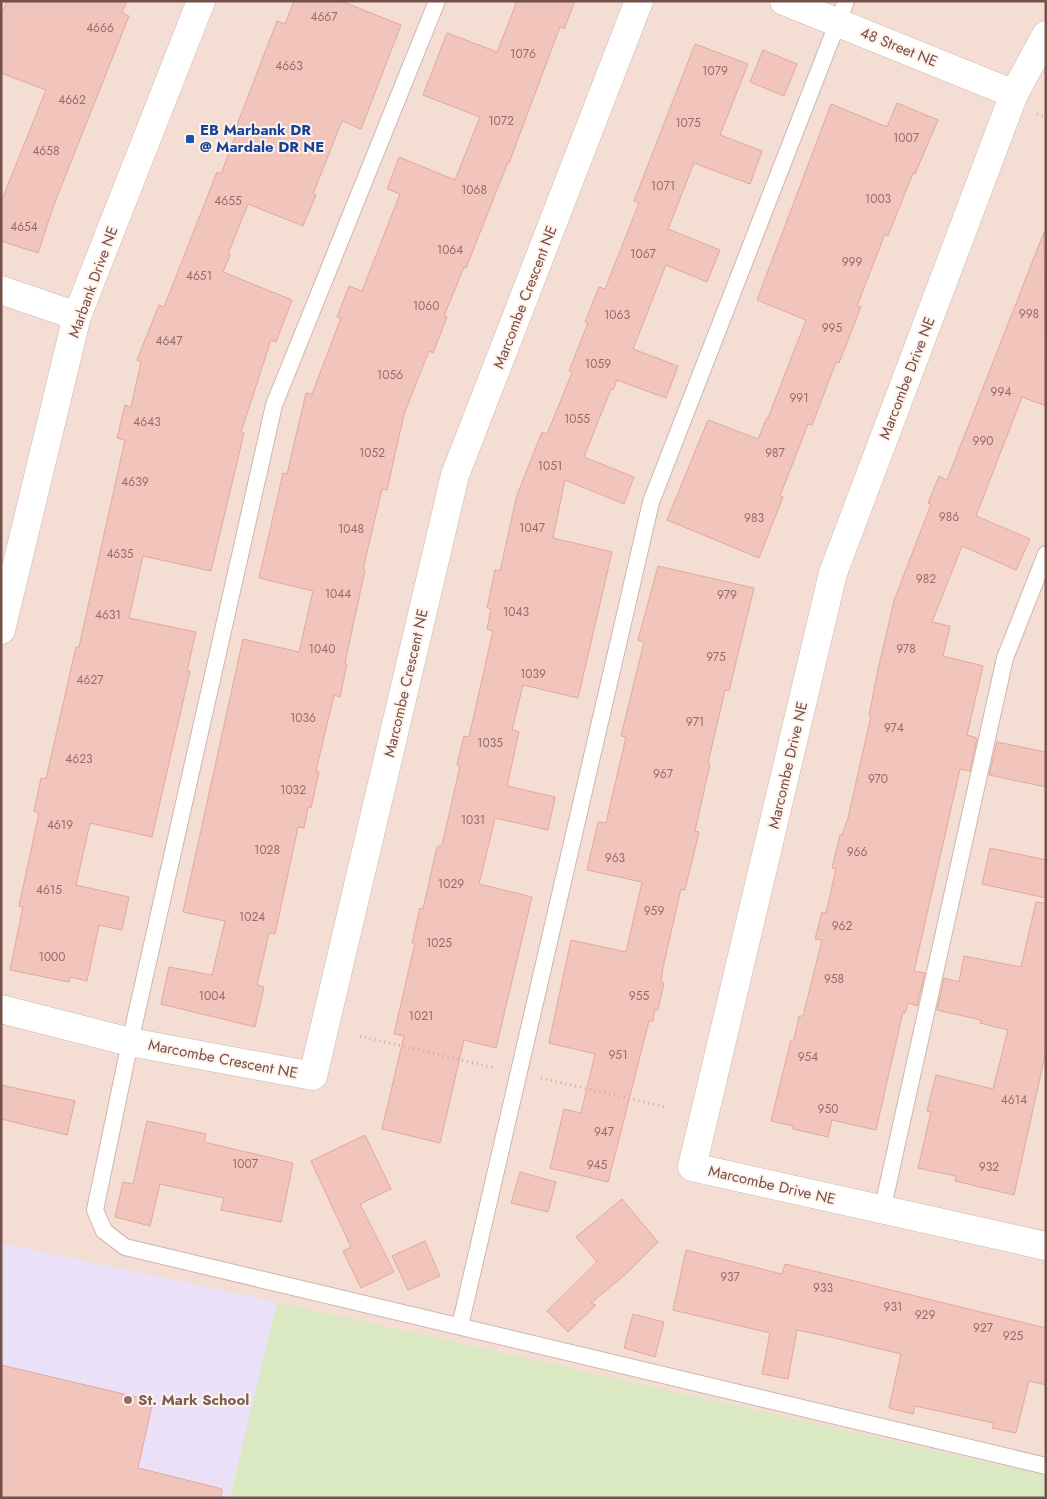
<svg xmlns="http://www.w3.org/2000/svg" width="1047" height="1499" viewBox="0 0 1047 1499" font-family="Jost,sans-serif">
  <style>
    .residential { fill: #f4ddd2 }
    .education { fill: #eae0f8 }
    .green { fill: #dae9c2 }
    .building { fill: #f1c5bb; stroke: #e4a89c }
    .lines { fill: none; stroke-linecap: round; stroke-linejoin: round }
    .service-casing { stroke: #cfb5ad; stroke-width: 18 }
    .minor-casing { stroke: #cfb5ad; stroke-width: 29 }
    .tertiary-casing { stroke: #cfb5ad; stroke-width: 29 }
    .path { stroke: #d6a89f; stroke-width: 3; stroke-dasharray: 1 4; stroke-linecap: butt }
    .service { stroke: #fff; stroke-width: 16 }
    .minor { stroke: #fff; stroke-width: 28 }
    .tertiary { stroke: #fff; stroke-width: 28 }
    .transit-dot { fill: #1a4fb4; stroke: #fff2ea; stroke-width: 2 }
    .education-dot { fill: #8d6e63; stroke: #fff2ea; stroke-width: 2 }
    .labels { text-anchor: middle; stroke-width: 4; stroke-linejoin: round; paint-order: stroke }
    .number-label { font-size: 12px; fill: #936d66 }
    .street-label { font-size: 15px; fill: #74504a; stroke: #fff2ea }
    .transit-label { font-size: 15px; font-weight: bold; fill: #164399; stroke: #fff2ea; text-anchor: start }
    .education-label { font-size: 15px; font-weight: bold; fill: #785e54; stroke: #fff2ea; text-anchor: start }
  </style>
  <rect width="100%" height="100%" fill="#fcede3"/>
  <rect class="residential" x="1" y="1" width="1045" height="1497"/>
  <path class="education" d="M1 1243 277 1302 230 1498H1Z"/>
  <path class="green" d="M277 1302 1046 1476V1498H230Z"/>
  <g class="building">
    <path d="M7 1H127L122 13 129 16 53 207 38 253 1 241V202L46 90 1 73V15Z"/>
    <path d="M294 1H341L401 25 361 129 342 121 313 194 316 195 303 226 248 204 228 254 230 255 223 272 292 300 276 342 271 340 241 432 244 433 211 571 143 556 129 618 196 632 187 671H190L152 837 90 823 76 885 129 897 122 930 99 925 87 981 70 977 69 982 10 970 23 907 19 906 39 813 34 811 41 778 46 779 76 647H79L125 440 117 438 125 405 131 407 141 362 137 360 159 305 164 307 217 172 221 174 239 126 237 125 277 21 285 24Z"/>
    <path d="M517 1H575L564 29 560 27 509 163 508 162 466 268 464 267 444 316 447 317 433 353 429 351 404 414 387 490 382 489 363 569 365 570 345 663 347 664 340 697 334 695 316 771 319 772 311 808 308 807 304 828 298 827 275 934 269 933 257 985 264 987 255 1027 161 1004 169 967 212 975 225 921 183 912 243 639 299 652 313 591 259 578 283 473 287 474 306 393 312 394 341 318 337 317 349 286 362 291 400 194 387 189 399 157 455 180 480 117 423 95 447 33 497 52Z"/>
    <path d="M695 44 748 64 720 135 762 151 750 184 694 163 668 229 720 250 707 282 666 265 633 349 678 366 666 398 617 380 613 390 611 389 584 457 634 477 624 504 565 480 553 538 612 552 578 698 523 685 512 730 519 732 507 786 555 797 548 830 495 818 479 884 532 897 496 1048 464 1040 440 1143 382 1129 404 1036 394 1034 415 943H412L420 908 423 909 437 847 442 845 460 766 457 765 464 736 469 737 493 631 487 629 491 609 487 608 495 570 500 571 517 495 542 432 547 434 572 373 569 371 588 323 585 322 599 287 605 289 639 203 634 201Z"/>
    <path d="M763 50 797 64 784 96 750 82Z"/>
    <path d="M897 103 938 120 915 174 913 173 888 236 885 234 857 306 861 307 839 363 836 362 812 425 808 424 780 496 783 497 759 558 667 520 708 420 758 439 767 417 768 418 806 320 757 300 831 104 887 127Z"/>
    <path d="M1044 232 1046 406 1022 397 976 516 1030 539 1016 570 962 546 932 622 950 626 943 656 983 666 967 735 977 738 970 771 960 769 914 971 925 973 917 1006 908 1003 905 1013 903 1012 876 1130 832 1120 828 1137 793 1129V1126L771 1121 791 1040H794L799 1016H803L822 940 815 939 822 912 826 913 836 869 832 868 840 835H842L848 818 871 716H869L877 674 894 601 931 504 928 503 939 476 947 480Z"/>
    <path d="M658 566 754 588 729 691 725 690 708 763 710 764 695 831 699 832 685 890 681 889 663 967 661 982 664 983 658 1010 655 1009 653 1021H649L608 1182 550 1168 564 1109 581 1113 595 1054 549 1043 571 940 626 952 642 882 587 870 598 822 606 823 626 737 621 736 644 642 638 640Z"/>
    <path d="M997 742 1046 752V787L989 775Z"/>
    <path d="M990 848 1046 860V898L982 884Z"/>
    <path d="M1036 902 1046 903V1051L1014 1195 955 1181 956 1176 918 1168 931 1112 927 1111 936 1075 993 1089 1008 1030 980 1023 981 1020 937 1010 944 978 959 982 964 956 1021 967Z"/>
    <path d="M1 1085 75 1101 67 1135 1 1119Z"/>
    <path d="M147 1121 206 1134 204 1142 293 1163 281 1222 221 1210 224 1198 160 1184 150 1226 115 1217 123 1182 133 1184Z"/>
    <path d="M365 1135 391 1189 360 1204 394 1272 361 1288 343 1251 351 1247 311 1161Z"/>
    <path d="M520 1172 556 1182 548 1212 511 1203Z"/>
    <path d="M622 1199 658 1242 627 1273 591 1303 596 1305 568 1332 547 1311 597 1262 576 1237Z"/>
    <path d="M425 1241 440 1276 408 1290 392 1256Z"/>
    <path d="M686 1250 782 1274 785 1264 1046 1328V1385L1029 1381 1016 1433 992 1428 994 1423 915 1406 913 1414 889 1408 901 1354 830 1337 797 1330 788 1379 762 1374 770 1333 673 1310Z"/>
    <path d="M633 1314 664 1322 655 1357 624 1348Z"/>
    <path d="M1 1365 153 1401 138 1468 222 1489 221 1498H1Z"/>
  </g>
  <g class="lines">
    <defs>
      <g id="service">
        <path d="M437 1 274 405 130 1042 95 1210 104 1231 125 1247 1046 1466"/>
        <path d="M882 1211 1005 658 1046 554"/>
        <path d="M460 1326 651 502 846 1"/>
      </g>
      <g id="minor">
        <path d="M784 1 1014 94"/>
        <path d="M1046 35 1014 94 833 573 692 1167 1046 1246"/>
        <path d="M1 290 77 316"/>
        <path d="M1 1009 130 1042 313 1076 455 475 639 1"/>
      </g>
      <path id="tertiary" d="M1 630 77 316 201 1"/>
    </defs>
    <use href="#service" class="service-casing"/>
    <use href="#minor" class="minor-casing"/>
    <use href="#tertiary" class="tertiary-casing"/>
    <g class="path">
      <path d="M1037 114 1046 117"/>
      <path d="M360 1036 495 1068"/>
      <path d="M541 1078 665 1107"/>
    </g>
    <use href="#service" class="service"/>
    <use href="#minor" class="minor"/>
    <use href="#tertiary" class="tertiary"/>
  </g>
  <rect class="transit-dot" x="185" y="134" width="10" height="10" rx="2.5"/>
  <circle class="education-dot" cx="128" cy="1400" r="5"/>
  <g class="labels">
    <g class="number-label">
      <text x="324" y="21">4667</text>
      <text x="100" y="32">4666</text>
      <text x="523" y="58">1076</text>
      <text x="289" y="70">4663</text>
      <text x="715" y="75">1079</text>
      <text x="72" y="104">4662</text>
      <text x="501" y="125">1072</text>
      <text x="688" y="127">1075</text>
      <text x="906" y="142">1007</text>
      <text x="46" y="155">4658</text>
      <text x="663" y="190">1071</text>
      <text x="474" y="194">1068</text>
      <text x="878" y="203">1003</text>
      <text x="228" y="205">4655</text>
      <text x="24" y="231">4654</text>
      <text x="450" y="254">1064</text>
      <text x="643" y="258">1067</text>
      <text x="852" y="266">999</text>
      <text x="199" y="280">4651</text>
      <text x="426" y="310">1060</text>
      <text x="1029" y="318">998</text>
      <text x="617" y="319">1063</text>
      <text x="832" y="332">995</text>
      <text x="169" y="345">4647</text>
      <text x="598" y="368">1059</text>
      <text x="390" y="379">1056</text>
      <text x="1001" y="396">994</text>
      <text x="799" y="402">991</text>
      <text x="577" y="423">1055</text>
      <text x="147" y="426">4643</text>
      <text x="983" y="445">990</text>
      <text x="372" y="457">1052</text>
      <text x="775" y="457">987</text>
      <text x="550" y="470">1051</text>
      <text x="135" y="486">4639</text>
      <text x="949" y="521">986</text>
      <text x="754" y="522">983</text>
      <text x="532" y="532">1047</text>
      <text x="351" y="533">1048</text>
      <text x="120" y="558">4635</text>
      <text x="926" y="583">982</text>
      <text x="338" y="598">1044</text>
      <text x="727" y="599">979</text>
      <text x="516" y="616">1043</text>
      <text x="108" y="619">4631</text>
      <text x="322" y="653">1040</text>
      <text x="906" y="653">978</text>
      <text x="716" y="661">975</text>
      <text x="533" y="678">1039</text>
      <text x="90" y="684">4627</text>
      <text x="303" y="722">1036</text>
      <text x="695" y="726">971</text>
      <text x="894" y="732">974</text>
      <text x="490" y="747">1035</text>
      <text x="79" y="763">4623</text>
      <text x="663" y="778">967</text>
      <text x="878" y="783">970</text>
      <text x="293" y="794">1032</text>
      <text x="473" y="824">1031</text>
      <text x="60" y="829">4619</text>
      <text x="267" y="854">1028</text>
      <text x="857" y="856">966</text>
      <text x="615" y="862">963</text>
      <text x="451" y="888">1029</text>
      <text x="49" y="894">4615</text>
      <text x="654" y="915">959</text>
      <text x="252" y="921">1024</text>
      <text x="842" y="930">962</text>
      <text x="439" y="947">1025</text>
      <text x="52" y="961">1000</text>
      <text x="834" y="983">958</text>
      <text x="212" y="1000">1004</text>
      <text x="639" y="1000">955</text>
      <text x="421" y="1020">1021</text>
      <text x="618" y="1059">951</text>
      <text x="808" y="1061">954</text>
      <text x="1014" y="1104">4614</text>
      <text x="828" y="1113">950</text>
      <text x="604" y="1136">947</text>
      <text x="245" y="1168">1007</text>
      <text x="597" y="1169">945</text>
      <text x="989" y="1171">932</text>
      <text x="730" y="1281">937</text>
      <text x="823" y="1292">933</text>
      <text x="893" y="1311">931</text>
      <text x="925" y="1319">929</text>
      <text x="983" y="1332">927</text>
      <text x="1013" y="1340">925</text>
    </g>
    <g class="street-label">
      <text transform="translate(899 47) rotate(22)" y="5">48 Street NE</text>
      <text transform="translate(93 282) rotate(-70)" y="5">Marbank Drive NE</text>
      <text transform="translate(525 297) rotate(-69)" y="5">Marcombe Crescent NE</text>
      <text transform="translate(907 378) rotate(-69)" y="5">Marcombe Drive NE</text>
      <text transform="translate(406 683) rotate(-77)" y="5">Marcombe Crescent NE</text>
      <text transform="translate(788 765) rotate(-77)" y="5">Marcombe Drive NE</text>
      <text transform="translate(223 1059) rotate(11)" y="5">Marcombe Crescent NE</text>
      <text transform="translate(772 1185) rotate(13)" y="5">Marcombe Drive NE</text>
    </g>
    <g class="transit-label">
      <text x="200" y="135">EB Marbank DR<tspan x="200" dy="17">@ Mardale DR NE</tspan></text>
    </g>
    <g class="education-label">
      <text x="138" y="1405">St. Mark School</text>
    </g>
  </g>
  <rect width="1047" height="1499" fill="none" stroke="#74504a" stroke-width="5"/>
</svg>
